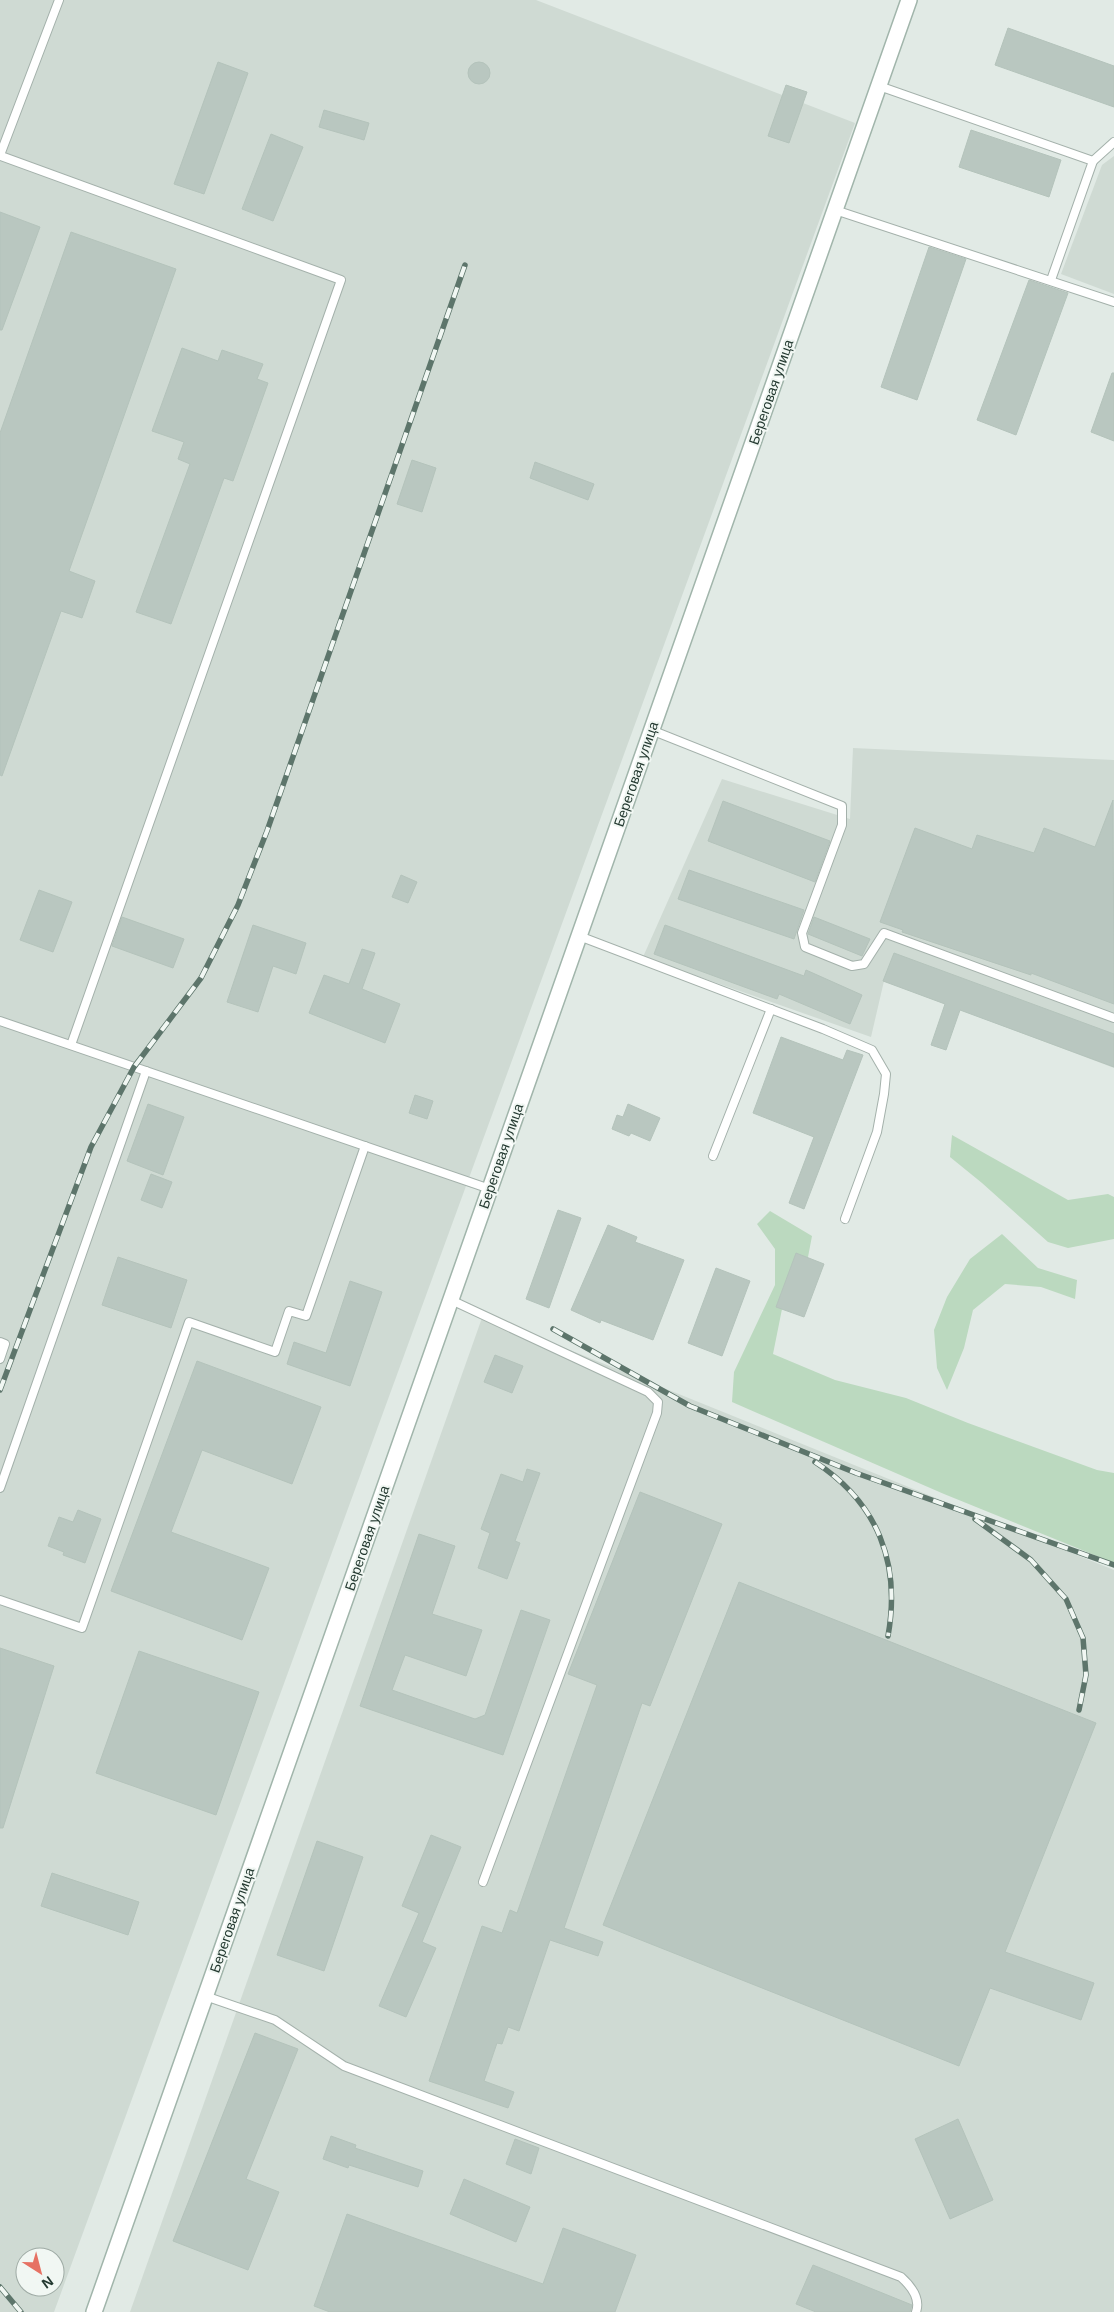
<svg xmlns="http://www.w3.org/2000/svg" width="1114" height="2312" viewBox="0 0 1114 2312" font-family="Arial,sans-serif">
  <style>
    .built { fill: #cfdad3; fill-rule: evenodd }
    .green { fill: #bbd9bf }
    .building { fill: #b9c7c0; stroke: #b4c3bb }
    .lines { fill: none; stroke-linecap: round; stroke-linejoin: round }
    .lane-casing { stroke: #a4b1ab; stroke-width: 10 }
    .secondary-casing { stroke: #a1b5ab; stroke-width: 18 }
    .lane { stroke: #fff; stroke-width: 8 }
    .secondary { stroke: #fff; stroke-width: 15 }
    .rail-casing { stroke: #5d756b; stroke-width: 5.5 }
    .rail { stroke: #f1f7f3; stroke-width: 4; stroke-dasharray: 11; stroke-linecap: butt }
    .labels { text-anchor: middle; stroke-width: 4; stroke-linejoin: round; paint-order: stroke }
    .street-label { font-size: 14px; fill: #233930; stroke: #f1f7f3 }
  </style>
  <rect width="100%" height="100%" fill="#e1eae5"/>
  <g class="built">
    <path d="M0 0H536L855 123 54 2312H0ZM25 2257H55V2287H25Z"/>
    <path d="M1114 156V294L1061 274 1102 165Z"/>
    <path d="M853 748 1114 760V1068L884 981 871 1037 643 957 722 779 850 819Z"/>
    <path d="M483 1315 1114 1570V2312H130Z"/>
  </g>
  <g class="green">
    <path d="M952 1135 1068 1200 1108 1194 1114 1197V1239L1068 1248 1048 1242 982 1183 950 1157Z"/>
    <path d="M770 1211 812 1236 808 1257 785 1294 773 1354 835 1380 906 1398 968 1423 1097 1470 1114 1473V1563L944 1494 732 1402 734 1372 775 1285V1249L757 1224Z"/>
    <path d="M1002 1234 1038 1268 1077 1280 1075 1299 1041 1287 1005 1284 973 1310 964 1348 947 1390 937 1368 934 1330 947 1297 970 1259Z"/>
  </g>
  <g class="building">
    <path d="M1008 28 1114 66V107L995 65Z"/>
    <path d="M218 62 248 73 204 194 174 184Z"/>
    <circle cx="479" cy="73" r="11"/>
    <path d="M786 85 807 92 789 143 768 136Z"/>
    <path d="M324 110 369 123 364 140 319 127Z"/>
    <path d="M971 130 1061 160 1049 197 959 167Z"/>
    <path d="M271 134 303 147 273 221 242 209Z"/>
    <path d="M0 212 40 227 2 330H0Z"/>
    <path d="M71 232 176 269 69 571 95 581 82 618 61 611 2 776 0 775V433Z"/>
    <path d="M929 247 966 259 917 400 881 387Z"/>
    <path d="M1029 280 1068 293 1016 435 977 420Z"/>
    <path d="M182 348 218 361 222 350 263 364 257 379 268 383 233 481 224 478 171 624 136 612 190 464 178 459 184 442 152 431Z"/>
    <path d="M1112 373H1114V441L1091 432Z"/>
    <path d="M412 460 436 468 422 512 397 504Z"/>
    <path d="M535 462 594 484 588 500 530 478Z"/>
    <path d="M1113 800 1114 1004 1031 973V975L902 932 903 930 880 922 915 828 972 849 977 835 1034 853 1044 828 1095 847Z"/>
    <path d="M723 801 830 841 815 882 708 841Z"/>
    <path d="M689 870 804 910 794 939 678 899Z"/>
    <path d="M401 875 417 882 408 903 392 897Z"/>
    <path d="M39 890 72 902 53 952 20 940Z"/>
    <path d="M122 917 184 939 173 968 112 946Z"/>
    <path d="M814 917 870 939 862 956 808 934Z"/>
    <path d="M253 925 306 943 296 974 273 966 258 1012 227 1002Z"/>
    <path d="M665 925 804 976 806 970 862 995 850 1024 779 994 777 999 654 954Z"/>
    <path d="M362 949 375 953 362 989 400 1004 385 1043 309 1013 324 975 349 984Z"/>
    <path d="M894 953 1114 1034V1067L960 1010 946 1050 931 1045 945 1004 883 981Z"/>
    <path d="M781 1037 843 1060 847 1050 863 1055 804 1209 789 1203 814 1137 753 1113Z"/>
    <path d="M415 1095 433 1101 427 1119 409 1113Z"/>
    <path d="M148 1104 184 1117 163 1175 127 1161Z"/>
    <path d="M628 1104 660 1118 650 1141 631 1133 629 1136 612 1129 617 1115 623 1117Z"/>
    <path d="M151 1174 172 1182 162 1208 141 1200Z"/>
    <path d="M558 1210 581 1218 549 1308 526 1299Z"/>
    <path d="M608 1225 637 1237 635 1242 684 1260 653 1340 601 1320 600 1323 571 1310Z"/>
    <path d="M796 1253 824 1264 804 1317 776 1307Z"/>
    <path d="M118 1257 187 1280 171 1328 102 1305Z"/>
    <path d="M716 1268 750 1281 722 1356 688 1343Z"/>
    <path d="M350 1281 382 1292 350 1386 287 1364 294 1342 326 1353Z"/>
    <path d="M495 1355 523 1366 512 1393 484 1382Z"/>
    <path d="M197 1361 321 1407 292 1484 202 1450 171 1532 269 1568 242 1640 111 1591Z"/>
    <path d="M527 1469 540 1473 515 1541 520 1543 507 1579 478 1568 490 1533 481 1529 501 1474 523 1482Z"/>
    <path d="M640 1492 722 1524 650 1706 642 1703 564 1928 603 1942 598 1956 550 1940 519 2031 508 2027 502 2044 497 2043 484 2081 514 2092 508 2108 429 2081 482 1926 502 1933 510 1910 517 1913 597 1685 568 1674Z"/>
    <path d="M78 1510 101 1519 85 1563 63 1555 64 1552 48 1546 59 1517 73 1522Z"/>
    <path d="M419 1534 455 1546 432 1614 482 1630 466 1676 405 1655 392 1690 475 1719 485 1715 521 1610 550 1620 503 1755 360 1706Z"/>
    <path d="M739 1582 1096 1723 1005 1952 1094 1983 1081 2020 990 1988 959 2066 603 1925Z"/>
    <path d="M0 1648 54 1666 3 1828H0Z"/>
    <path d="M139 1651 259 1692 216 1815 96 1773Z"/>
    <path d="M431 1835 461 1847 422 1942 436 1948 406 2017 379 2006 419 1913 402 1906Z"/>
    <path d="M317 1841 363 1857 324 1971 277 1955Z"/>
    <path d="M52 1873 139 1902 128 1935 41 1906Z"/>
    <path d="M255 2033 298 2049 246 2179 279 2192 248 2270 173 2241Z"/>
    <path d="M958 2119 993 2200 950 2219 915 2139Z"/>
    <path d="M331 2136 356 2145 355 2148 423 2171 418 2187 349 2165 348 2168 323 2159Z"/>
    <path d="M515 2139 539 2148 531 2174 506 2164Z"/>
    <path d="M464 2179 530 2207 516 2242 450 2214Z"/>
    <path d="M347 2214 543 2284 563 2228 636 2255 615 2312H330L314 2306Z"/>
    <path d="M813 2265 912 2305 910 2312H816L796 2304Z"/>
  </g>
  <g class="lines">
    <defs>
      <g id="lane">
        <path d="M879 86 1093 161 1051 280"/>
        <path d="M0 155 59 0"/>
        <path d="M1 156 341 280 71 1045"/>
        <path d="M1093 161 1114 142"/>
        <path d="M835 210 1114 302"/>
        <path d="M651 730 842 806V825L802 933 805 947 852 966 864 964 884 933 1114 1018"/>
        <path d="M579 936 823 1029 872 1050 886 1074 884 1094 877 1132 845 1219"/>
        <path d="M0 1021 490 1189"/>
        <path d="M713 1156 771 1009"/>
        <path d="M451 1300 648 1392 658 1402 657 1413 483 1882"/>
        <path d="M0 1342 5 1344 0 1359"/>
        <path d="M0 1488 146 1071"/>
        <path d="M0 1600 82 1628 189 1322 275 1352 289 1311 306 1316 365 1146"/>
        <path d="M205 1996 275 2020 344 2066 901 2277C911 2286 921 2298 916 2312"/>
      </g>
      <path id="secondary" d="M94 2312 909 0"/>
    </defs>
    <use href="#lane" class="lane-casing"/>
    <use href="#secondary" class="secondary-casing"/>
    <use href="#lane" class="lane"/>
    <use href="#secondary" class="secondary"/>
    <defs>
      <g id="rail">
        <path d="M553 1329 690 1406 856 1473 1114 1565"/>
        <path d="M0 1390 91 1147 134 1067 201 978 238 905 267 831 465 265"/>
        <path d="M815 1462C878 1503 901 1563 888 1636"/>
        <path d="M975 1519 1031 1560 1066 1599 1083 1638 1086 1675 1079 1710"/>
        <path d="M0 2287 21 2312"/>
      </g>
    </defs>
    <use href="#rail" class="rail-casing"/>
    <use href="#rail" class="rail"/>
  </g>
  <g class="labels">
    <g class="street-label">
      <text transform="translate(771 392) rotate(-71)" y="5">Береговая улица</text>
      <text transform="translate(636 774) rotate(-71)" y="5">Береговая улица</text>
      <text transform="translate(501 1156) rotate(-71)" y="5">Береговая улица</text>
      <text transform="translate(367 1538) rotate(-71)" y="5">Береговая улица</text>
      <text transform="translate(232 1920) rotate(-71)" y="5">Береговая улица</text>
    </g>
  </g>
  <g transform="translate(40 2272) rotate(144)"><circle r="24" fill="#f1f7f3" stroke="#9faba5"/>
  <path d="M0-4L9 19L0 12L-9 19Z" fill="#e67163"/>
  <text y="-8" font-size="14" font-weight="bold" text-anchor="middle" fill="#233930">N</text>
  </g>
</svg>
